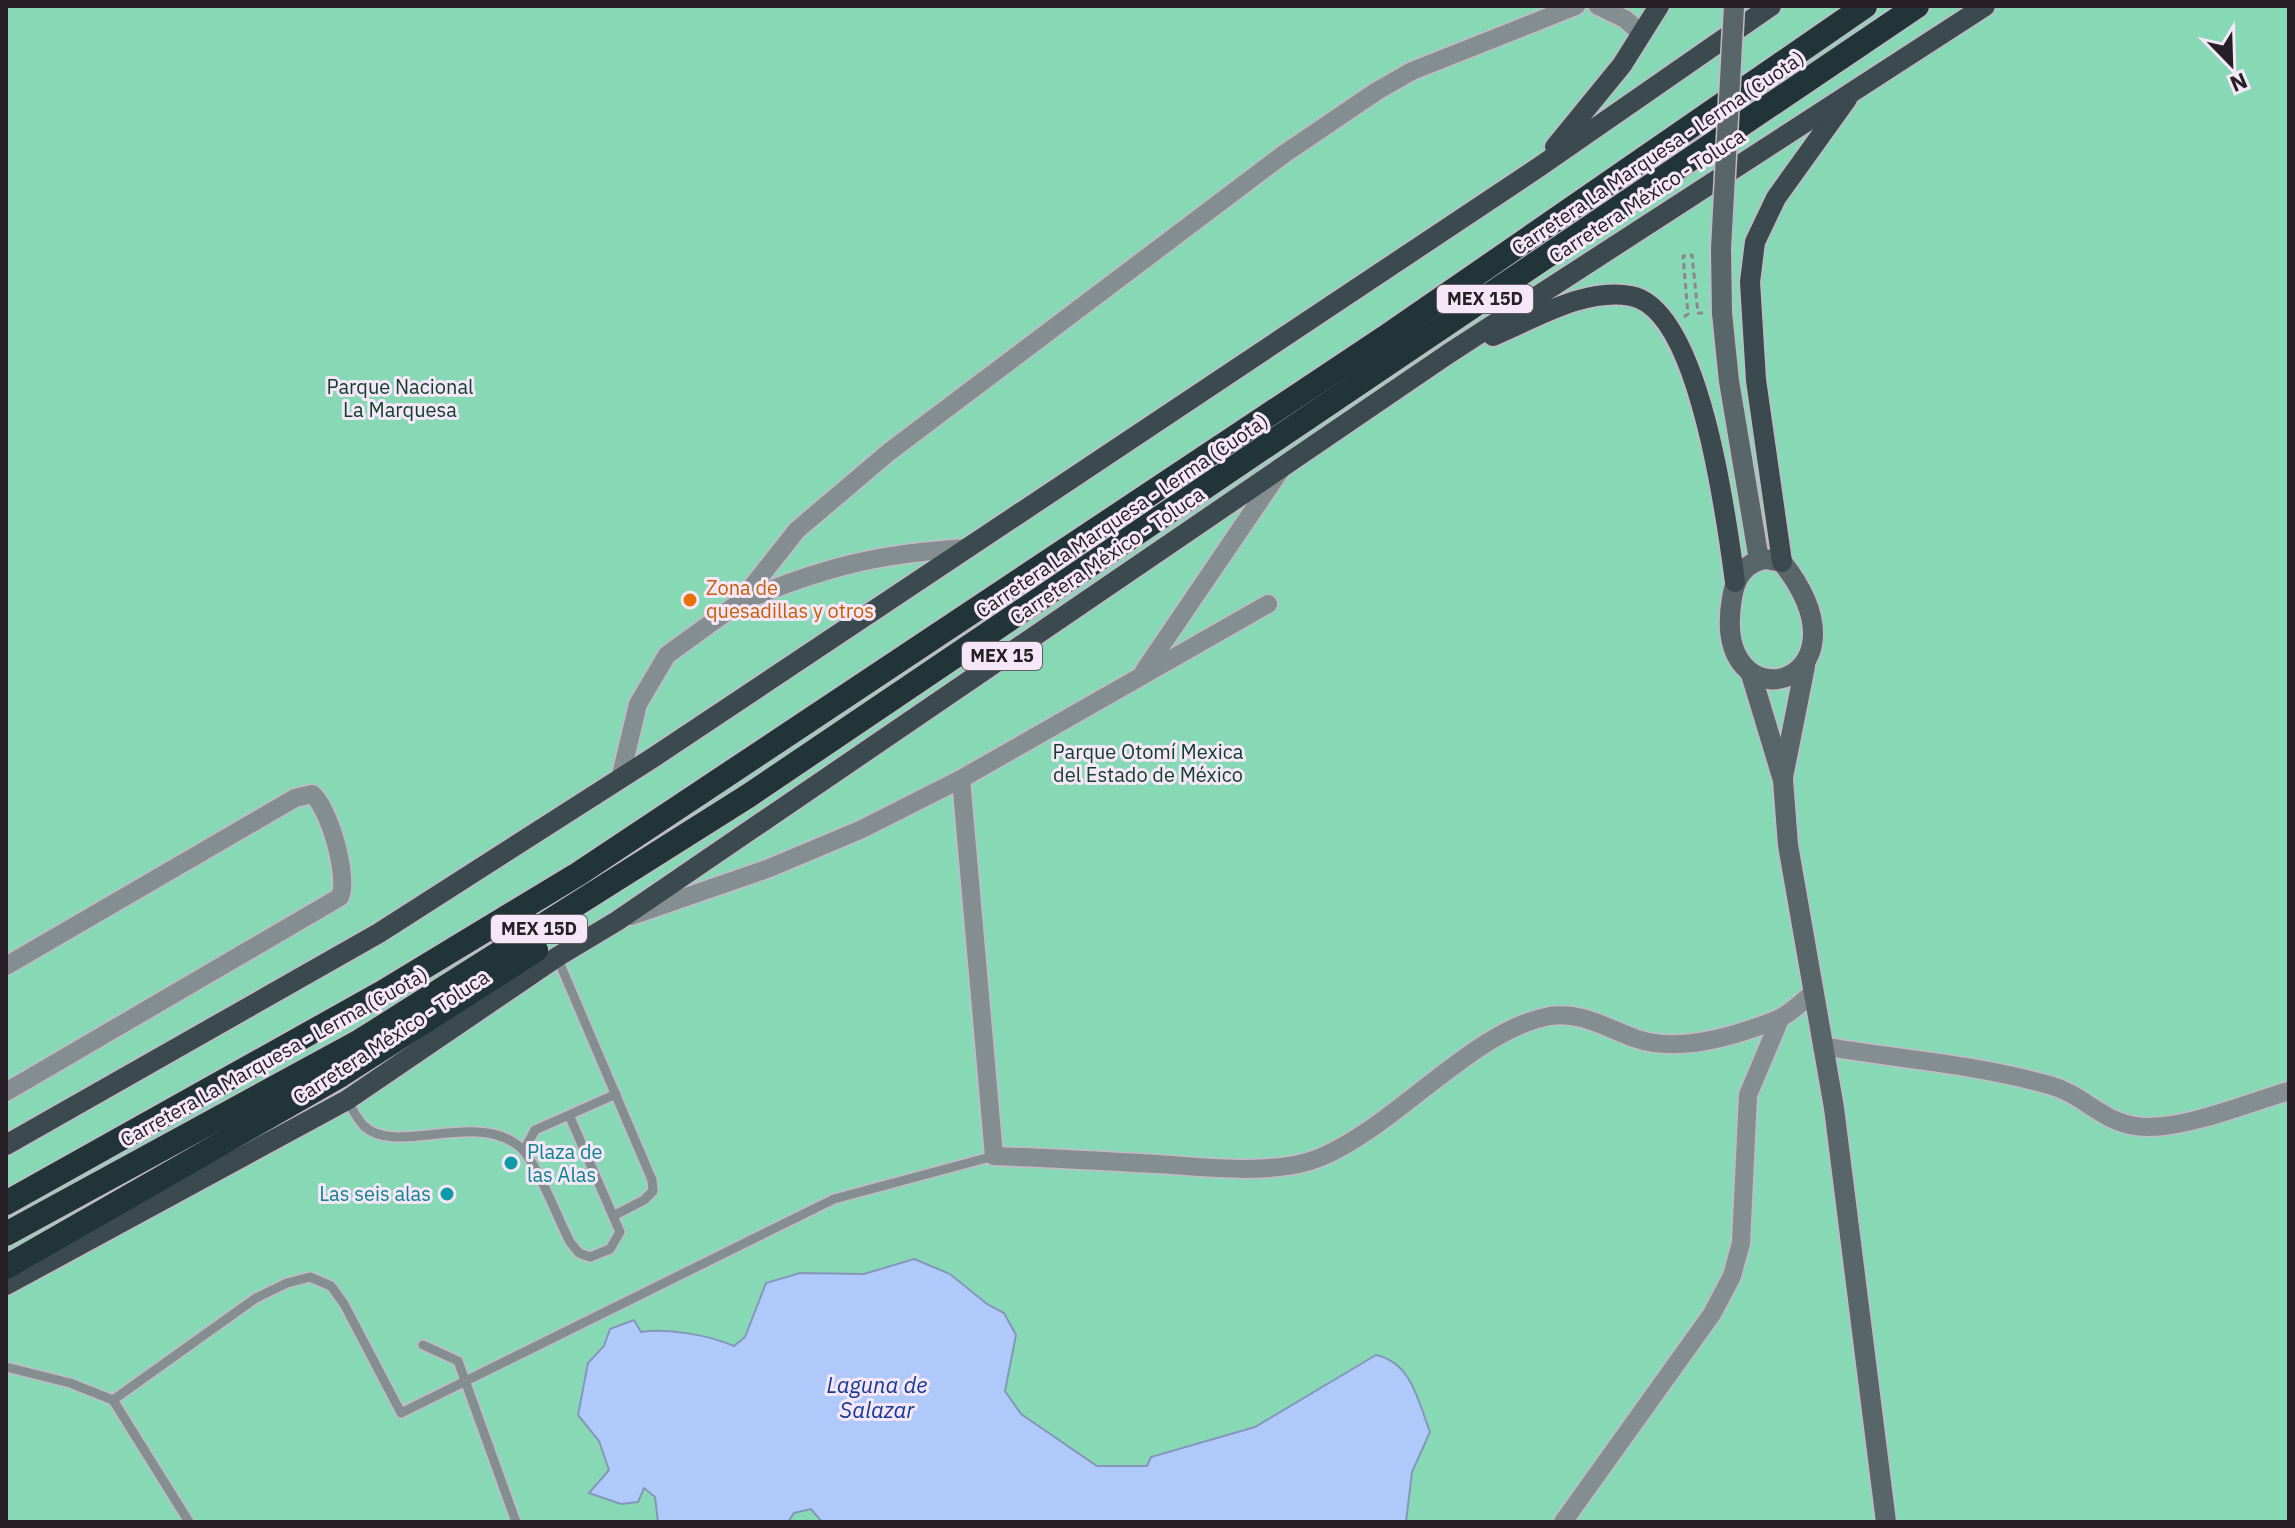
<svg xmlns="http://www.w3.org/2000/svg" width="2295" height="1528" viewBox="0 0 2295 1528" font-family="'IBM Plex Sans',sans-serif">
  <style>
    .green { fill: #86d9b4 }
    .water { fill: #afc9fa; stroke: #8696ba; stroke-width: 2 }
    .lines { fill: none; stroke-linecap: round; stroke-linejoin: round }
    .service-casing { stroke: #c5b9c7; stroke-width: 12 }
    .minor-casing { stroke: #c5b9c7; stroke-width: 21 }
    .secondary-casing { stroke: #c5b9c7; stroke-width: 23 }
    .primary-casing { stroke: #c5b9c7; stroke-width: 23 }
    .motorway-casing { stroke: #c5b9c7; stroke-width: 27 }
    .path { stroke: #8f8590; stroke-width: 3; stroke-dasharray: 6 4; stroke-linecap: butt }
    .service { stroke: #848d90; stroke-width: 9 }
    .minor { stroke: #848d90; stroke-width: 18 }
    .secondary { stroke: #586669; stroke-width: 20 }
    .primary { stroke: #3a4a4f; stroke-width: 20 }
    .motorway { stroke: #213438; stroke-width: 24 }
    .secondary-bridge-casing { stroke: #c5b9c7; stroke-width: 23; stroke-linecap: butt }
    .secondary-bridge { stroke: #586669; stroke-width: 20 }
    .food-dot { fill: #e8710a; stroke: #f5e7f7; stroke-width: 3 }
    .culture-dot { fill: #0f9aa8; stroke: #f5e7f7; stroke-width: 3 }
    .labels { text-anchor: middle; stroke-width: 6; stroke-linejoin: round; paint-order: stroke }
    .shield { fill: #f5e7f7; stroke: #645c65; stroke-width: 2 }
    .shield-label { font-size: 18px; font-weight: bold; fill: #262026 }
    .street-label { font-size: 20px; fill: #262026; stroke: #f5e7f7 }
    .park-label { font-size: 20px; fill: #10412e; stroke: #f5e7f7 }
    .food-label { font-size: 20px; fill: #c56008; stroke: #f5e7f7; text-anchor: start }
    .culture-label { font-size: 20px; fill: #0d838f; stroke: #f5e7f7; text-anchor: start }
    .water-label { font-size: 22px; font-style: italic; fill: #133b95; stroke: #f5e7f7 }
  </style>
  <rect width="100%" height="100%" fill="#e8daea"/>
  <rect class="green" x="6" y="6" width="2283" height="1516"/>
  <path class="water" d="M914 1259 950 1274 987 1304 1004 1313 1016 1335 1005 1391 1021 1414 1097 1466H1147L1151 1457 1255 1427 1376 1355C1412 1363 1418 1401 1430 1432L1412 1472 1406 1522H822L811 1509 794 1513 788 1522H658L655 1497 644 1488 638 1502 621 1504 589 1493 609 1470 599 1441 578 1415 588 1363 604 1346 610 1329 634 1320 641 1332C669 1328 708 1335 734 1346L745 1337 766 1283 800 1273 864 1274Z"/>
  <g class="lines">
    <defs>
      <g id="service">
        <path d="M557 957 652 1180 653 1191 644 1200 615 1215"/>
        <path d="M347 1100C352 1108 357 1119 364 1126 396 1157 480 1108 522 1149 537 1164 559 1221 570 1242L579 1253 590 1257 610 1249 620 1232 569 1115 616 1094"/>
        <path d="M524 1150 535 1130 569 1115"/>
        <path d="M423 1345 458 1361 516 1522"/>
        <path d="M6 1367 70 1383 113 1400 189 1522"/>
        <path d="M113 1400 256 1298 287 1283 310 1277 331 1286 344 1304 401 1413 834 1199 994 1156"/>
      </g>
      <g id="minor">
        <path d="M1598 6 1625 19 1642 34"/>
        <path d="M743 601C824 567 880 553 969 548"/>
        <path d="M1144 671 1280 471"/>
        <path d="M620 779 638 704 667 655 740 602 797 530 889 452 1284 154 1377 91 1412 71 1576 6"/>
        <path d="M961 779 994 1156C1048 1158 1103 1161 1157 1164 1205 1167 1274 1176 1319 1158 1397 1126 1472 1030 1550 1016 1582 1011 1608 1029 1637 1039 1680 1053 1736 1036 1778 1019 1790 1014 1801 1002 1812 994"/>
        <path d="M631 916 767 869 860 830 961 779 1268 604"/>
        <path d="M6 966 295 798 312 794C329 807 349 877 340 897L6 1092"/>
        <path d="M1822 1046C1897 1059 1976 1064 2049 1085 2087 1095 2104 1127 2148 1127 2190 1127 2248 1103 2289 1091"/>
        <path d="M1563 1522 1712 1314 1732 1276 1741 1243 1748 1095 1780 1019"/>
      </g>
      <g id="secondary">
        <path d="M1722 313 1729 381 1759 560"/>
        <path d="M1765 559 1782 562C1881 688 1709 731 1732 598 1735 578 1744 563 1765 559Z"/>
        <path d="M1751 674 1783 780 1788 845 1834 1108 1886 1522"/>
        <path d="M1783 777 1805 666"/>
      </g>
      <g id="primary">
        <path d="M1555 147 1622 65 1659 6"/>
        <path d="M1493 336C1534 319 1585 287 1631 296 1700 309 1727 522 1735 582"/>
        <path d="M1782 562 1756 380 1750 282 1755 242 1776 198 1847 99"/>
        <path d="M6 1145 379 933 654 757 1539 167 1771 6"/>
        <path d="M6 1285 347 1100 557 957 617 921 1448 354 1985 6"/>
      </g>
      <g id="motorway">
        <path d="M6 1203 383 992 578 874 1387 336 1865 6"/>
        <path d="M6 1234 360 1041 748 796 1917 6"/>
        <path d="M6 1267 341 1075 536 950"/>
      </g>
    </defs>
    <use href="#service" class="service-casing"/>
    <use href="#minor" class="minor-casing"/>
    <use href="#secondary" class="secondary-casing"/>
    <use href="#primary" class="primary-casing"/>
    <use href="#motorway" class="motorway-casing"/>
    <path class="path" d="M1684 317 1688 314 1683 256 1692 255 1698 313H1703"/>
    <use href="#service" class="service"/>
    <use href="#minor" class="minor"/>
    <use href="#secondary" class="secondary"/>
    <use href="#primary" class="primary"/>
    <use href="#motorway" class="motorway"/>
    <defs>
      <path id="secondary-bridge" d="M1722 313 1721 249 1734 6"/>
    </defs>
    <use href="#secondary-bridge" class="secondary-bridge-casing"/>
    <use href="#secondary-bridge" class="secondary-bridge"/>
  </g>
  <circle class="food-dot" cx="690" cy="600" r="8"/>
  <g class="culture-dot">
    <circle cx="511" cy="1163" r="8"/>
    <circle cx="447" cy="1194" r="8"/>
  </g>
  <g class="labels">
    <g class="shield">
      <rect x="1437" y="285" width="96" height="28" rx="6"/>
      <rect x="962" y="642" width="80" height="28" rx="6"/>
      <rect x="491" y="915" width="96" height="28" rx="6"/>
    </g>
    <g class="shield-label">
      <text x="1485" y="305">MEX 15D</text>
      <text x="1002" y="662">MEX 15</text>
      <text x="539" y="935">MEX 15D</text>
    </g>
    <g class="street-label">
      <text transform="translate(1658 153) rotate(-34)" y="7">Carretera La Marquesa - Lerma (Cuota)</text>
      <text transform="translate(1647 196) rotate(-33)" y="7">Carretera México - Toluca</text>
      <text transform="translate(1122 516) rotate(-34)" y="7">Carretera La Marquesa - Lerma (Cuota)</text>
      <text transform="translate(1107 556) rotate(-34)" y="7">Carretera México - Toluca</text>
      <text transform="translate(391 1037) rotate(-33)" y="7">Carretera México - Toluca</text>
      <text transform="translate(274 1057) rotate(-29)" y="7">Carretera La Marquesa - Lerma (Cuota)</text>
    </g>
    <g class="park-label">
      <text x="400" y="394">Parque Nacional<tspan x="400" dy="23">La Marquesa</tspan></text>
      <text x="1148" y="759">Parque Otomí Mexica<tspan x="1148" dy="23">del Estado de México</tspan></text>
    </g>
    <g class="food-label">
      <text x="706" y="595">Zona de<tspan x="706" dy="23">quesadillas y otros</tspan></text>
    </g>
    <g class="culture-label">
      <text x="527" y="1159">Plaza de<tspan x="527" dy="23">las Alas</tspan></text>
      <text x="431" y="1201" text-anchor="end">Las seis alas</text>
    </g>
    <g class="water-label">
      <text x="877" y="1393">Laguna de<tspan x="877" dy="25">Salazar</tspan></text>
    </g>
  </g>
  <rect width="2295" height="1528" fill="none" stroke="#262026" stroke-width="16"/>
  <g transform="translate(2231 64) rotate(157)" stroke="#f5e7f7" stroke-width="6" paint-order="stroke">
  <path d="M0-6L14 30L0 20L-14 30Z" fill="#262026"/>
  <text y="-12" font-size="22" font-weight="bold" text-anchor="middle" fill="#262026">N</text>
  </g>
</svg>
